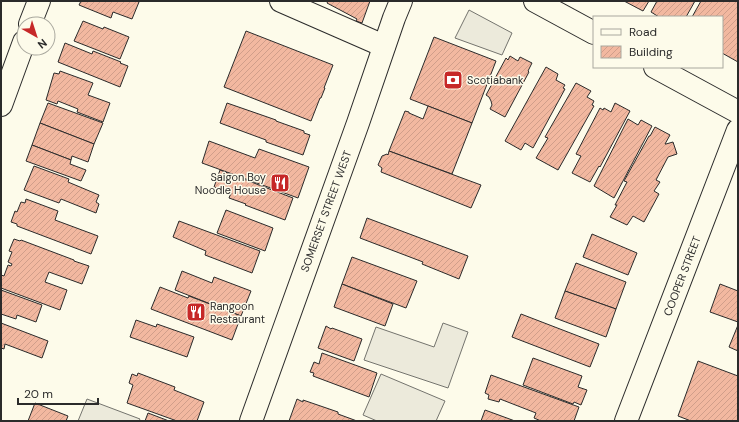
<svg xmlns="http://www.w3.org/2000/svg" width="739" height="422" viewBox="0 0 739 422" font-family="'DM Sans',sans-serif">
  <style>
    .parking { fill: #eceadb; stroke: #74746e }
    .building { fill: url(#building-hatch); stroke: #2b2b2b }
    .lines { fill: none; stroke-linecap: round; stroke-linejoin: round }
    .minor-casing { stroke: #2b2b2b; stroke-width: 24 }
    .major-casing { stroke: #2b2b2b; stroke-width: 24 }
    .minor { stroke: #fdfbea; stroke-width: 22 }
    .major { stroke: #fdfbea; stroke-width: 22 }
    .labels { text-anchor: middle; stroke-width: 3; stroke-linejoin: round; paint-order: stroke }
    .poi-label { font-size: 11px; fill: #2b2b2b; stroke: #fdfbea; text-anchor: start }
    .street-label { font-size: 11px; fill: #2b2b2b; stroke: #fdfbea }
  </style>
  <defs>
    <pattern id="building-hatch" width="6" height="6" patternUnits="userSpaceOnUse"><rect width="6" height="6" fill="#f2b8a0"/><path d="M-1 1l2-2M0 6l6-6M5 7l2-2" fill="none" stroke="#d09e8a"/></pattern>
  </defs>
  <rect width="100%" height="100%" fill="#fdfbea"/>
  <g class="parking">
    <path d="M469 10 512 33 502 55 455 38Z"/>
    <path d="M443 323 468 332 448 388 364 360 376 327 434 347Z"/>
    <path d="M381 374 445 401 436 421H377L363 415Z"/>
    <path d="M87 399 140 419 139 421H78Z"/>
  </g>
  <g class="building">
    <path d="M81 1H136L139 2 132 19 113 12 111 18 79 5Z"/>
    <path d="M328 1H370L362 23 356 21 357 19 327 3Z"/>
    <path d="M624 1H649L643 11Z"/>
    <path d="M657 1H695L686 17H659L651 12Z"/>
    <path d="M701 1H738V62L722 53V17H692Z"/>
    <path d="M83 21 103 29 104 27 129 37 120 59 74 41Z"/>
    <path d="M246 31 333 65 324 88H325L321 98H320L311 121 224 87Z"/>
    <path d="M434 37 496 61 472 123 410 99Z"/>
    <path d="M65 43 92 54 93 51 121 62 120 63 128 66 120 87 58 62Z"/>
    <path d="M510 56 518 61 520 57 532 63 528 71 529 72 505 117 490 109 492 105 491 101 489 97 486 95 506 58 508 60Z"/>
    <path d="M546 67 558 74 556 80 565 85 563 88 565 89 533 148 525 143 521 150 505 141Z"/>
    <path d="M60 71 93 83 88 95 110 103 103 122 77 112 78 109 58 101 57 104 46 100 54 73 59 74Z"/>
    <path d="M576 83 591 91 587 97 594 101 592 105 594 106 558 170 536 158 548 138 545 137Z"/>
    <path d="M48 103 103 123 94 144 40 123Z"/>
    <path d="M227 103 276 120V121L304 131V133L310 135 303 155 266 142V140L220 123Z"/>
    <path d="M615 103 630 111 600 167 599 166 590 182 572 173 581 156 576 154 600 108 603 110 604 108 611 112Z"/>
    <path d="M428 106 472 123 452 174 389 151 405 111 409 112V113L423 119Z"/>
    <path d="M628 119 638 125 641 120 652 126 614 198 594 186Z"/>
    <path d="M40 123 94 144 88 162 72 156 71 160 32 145Z"/>
    <path d="M655 127 670 135 665 144H666L673 142 677 154 668 157 656 180 660 182 654 191 659 194 644 222 633 216 627 225 610 217 617 205H615L627 182 624 181 649 136H650Z"/>
    <path d="M209 141 255 158 259 149 309 167 298 198 202 163Z"/>
    <path d="M32 145 71 160 70 164 86 170 81 181 26 161Z"/>
    <path d="M389 151 481 185 471 208 381 172 382 168 378 165 382 156 387 154 388 155Z"/>
    <path d="M34 166 69 179 68 182 99 195 96 202 99 204 96 213 61 199 59 203 24 190Z"/>
    <path d="M220 170 293 198 285 220 245 205 246 204 229 198 231 193 214 187Z"/>
    <path d="M26 199 58 211 55 220 98 236 91 254 17 226V224L11 222 15 211 17 212 21 202 25 203Z"/>
    <path d="M226 210 273 228 265 251 217 233Z"/>
    <path d="M367 218 468 256 459 279 422 264 423 262 360 238Z"/>
    <path d="M179 221 260 251 252 273 205 255 206 251 173 237Z"/>
    <path d="M592 234 637 253 628 275 583 257Z"/>
    <path d="M14 239 20 241 21 240 74 260V261L89 266 82 284 49 272 45 282 67 290 60 310 1 288V275L4 276 8 265 11 266 12 264 8 262 12 252 9 251Z"/>
    <path d="M352 257 417 281 406 308 342 284Z"/>
    <path d="M576 263 626 282 616 309 565 291Z"/>
    <path d="M182 271 212 283 214 277 251 291 241 316 175 290Z"/>
    <path d="M342 284 393 304 385 326 334 307Z"/>
    <path d="M720 284 738 291V322L710 312Z"/>
    <path d="M160 287 188 298 189 296 241 316 232 340 151 309Z"/>
    <path d="M1 290 42 305 36 322 17 315 16 319 1 314Z"/>
    <path d="M565 291 616 309 606 337 555 318Z"/>
    <path d="M521 314 599 344 590 367 512 337Z"/>
    <path d="M136 320 156 327 157 324 194 337 187 357 130 337Z"/>
    <path d="M1 323 48 341 42 358 5 344 4 349 1 348Z"/>
    <path d="M738 325V351L729 347Z"/>
    <path d="M326 326 331 329 332 328 362 339 354 361 318 348Z"/>
    <path d="M322 353 377 373 369 397 313 376 314 373 310 372 314 362 319 364Z"/>
    <path d="M533 358 582 376 578 387 587 390 581 405 574 402 573 404 523 385Z"/>
    <path d="M698 361 738 376V421H691L678 416Z"/>
    <path d="M138 373 175 387 174 390 204 402 197 421H177L127 403 133 385 129 383 132 374 137 376Z"/>
    <path d="M491 375 579 407 574 421H541L534 418 536 413 500 399 499 402 488 399 489 395 485 393Z"/>
    <path d="M297 399 303 402V400L338 412V414L357 421H289Z"/>
    <path d="M35 403 68 416 66 421H28Z"/>
    <path d="M485 410 515 421H481Z"/>
    <path d="M148 413 169 421H145Z"/>
  </g>
  <g class="lines">
    <defs>
      <g id="minor">
        <path d="M281 1 384 46"/>
        <path d="M30 24 39 1"/>
        <path d="M1 105 24 42"/>
        <path d="M626 421 738 130"/>
      </g>
      <g id="major">
        <path d="M535 1 594 33"/>
        <path d="M655 67 738 112"/>
        <path d="M251 421 358 123 394 18 401 1"/>
      </g>
    </defs>
    <use href="#minor" class="minor-casing"/>
    <use href="#major" class="major-casing"/>
    <use href="#minor" class="minor"/>
    <use href="#major" class="major"/>
  </g>
  <defs>
    <symbol id="bank-square" viewBox="-11 -11 22 22"><rect x="-9" y="-9" width="18" height="18" rx="4" fill="#c62828" stroke="#fdfbea"/><path d="M-6-4H6V4H-6ZM0-2.3a2.3 2.3 0 1 0 0 4.6a2.3 2.3 0 1 0 0-4.6Z" fill="#fff"/></symbol>
    <symbol id="restaurant-square" viewBox="-11 -11 22 22"><rect x="-9" y="-9" width="18" height="18" rx="4" fill="#c62828" stroke="#fdfbea"/><path d="M-5-6h1v4h1v-4h1v4h1v-4h1v5L-1.5 .5V6h-2V.5L-5-1ZM5-6V6H3V1.5H1.5Q1.5-4 5-6Z" fill="#fff"/></symbol>
  </defs>
  <g fill-rule="evenodd">
    <use href="#bank-square" x="442" y="69" width="22" height="22"/>
    <use href="#restaurant-square" x="269" y="172" width="22" height="22"/>
    <use href="#restaurant-square" x="185" y="301" width="22" height="22"/>
  </g>
  <g class="labels">
    <g class="poi-label">
      <text x="467" y="84">Scotiabank</text>
      <text x="266" y="181" text-anchor="end">Saigon Boy<tspan x="266" dy="13">Noodle House</tspan></text>
      <text x="210" y="310">Rangoon<tspan x="210" dy="13">Restaurant</tspan></text>
    </g>
    <g class="street-label">
      <text transform="translate(326 211) rotate(-70)" y="4">SOMERSET STREET WEST</text>
      <text transform="translate(682 276) rotate(-69)" y="4">COOPER STREET</text>
    </g>
  </g>
  <rect width="739" height="422" fill="none" stroke="#2b2b2b" stroke-width="4"/>
  <rect x="593" y="16" width="130" height="52" fill="#fdfbea" stroke="#a9a89e"/>
  <rect x="601" y="29" width="20" height="6" fill="#fdfbea" stroke="#a9a89e"/>
  <text x="629" y="36" font-size="12" fill="#2b2b2b">Road</text>
  <rect x="601" y="46" width="20" height="12" fill="url(#building-hatch)" stroke="#a9a89e"/>
  <text x="629" y="56" font-size="12" fill="#2b2b2b">Building</text>
  <g transform="translate(36 36) rotate(141)"><circle r="19" fill="#fdfbea" stroke="#a9a89e"/>
  <path d="M0-3L7 15L0 10L-7 15Z" fill="#c62828"/>
  <text y="-6" font-size="11" font-weight="bold" text-anchor="middle" fill="#2b2b2b">N</text>
  </g>
  <path d="M18 398v6h80v-6" fill="none" stroke="#2b2b2b" stroke-width="2"/>
  <text x="24" y="398" font-size="12" fill="#2b2b2b" stroke="#fdfbea" stroke-width="3" paint-order="stroke">20 m</text>
</svg>
